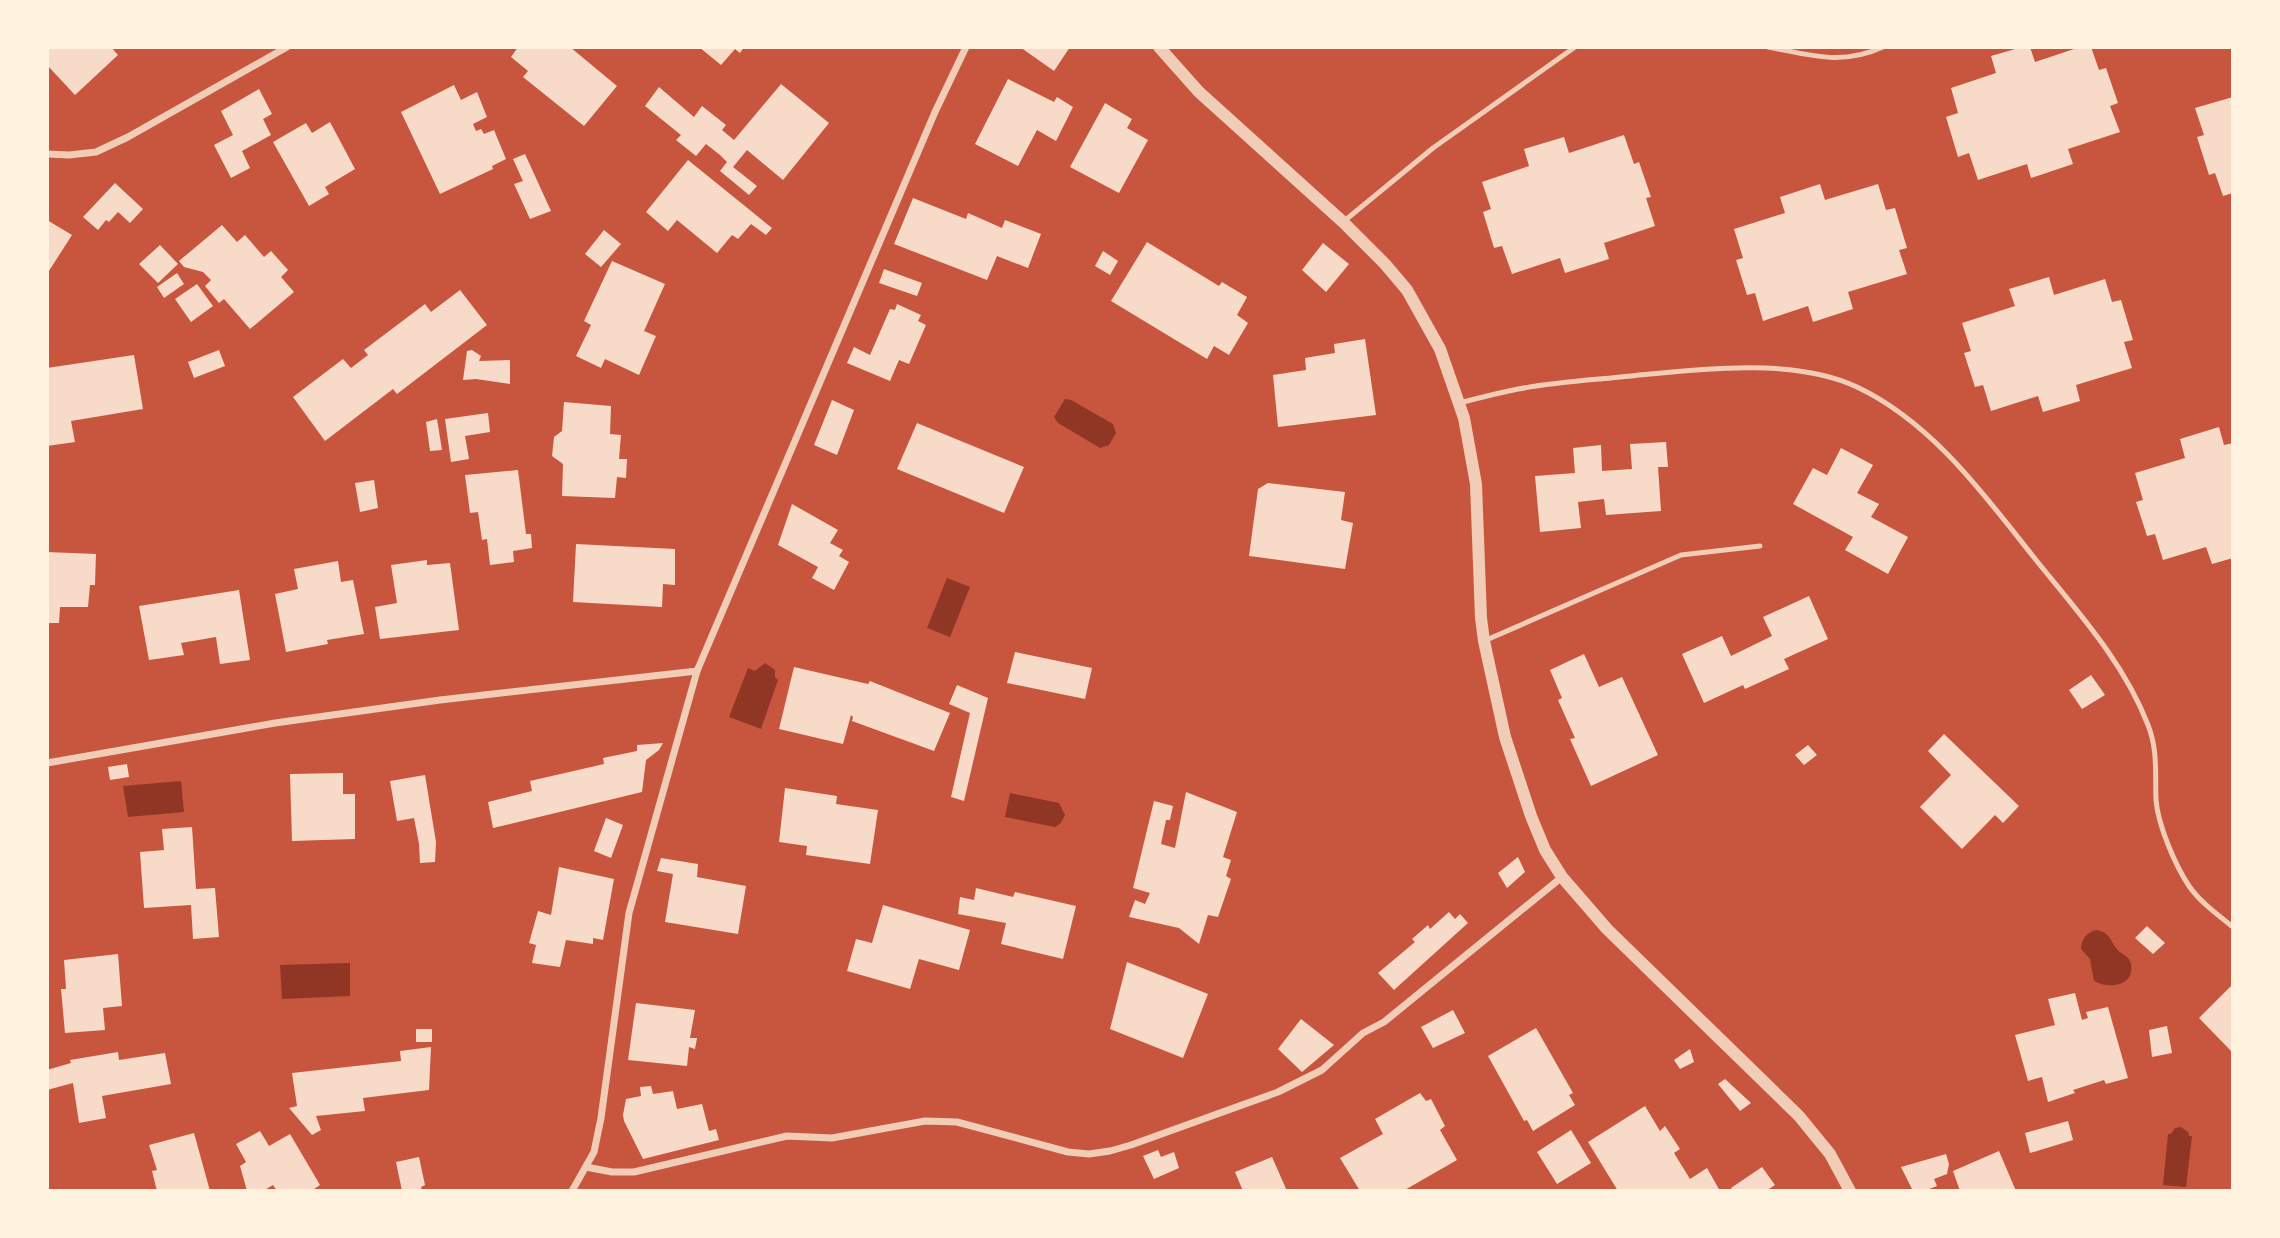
<svg xmlns="http://www.w3.org/2000/svg" width="2280" height="1238" viewBox="0 0 2280 1238" font-family="'Noto Sans',sans-serif">
  <style>
    .water { fill: #8f3625 }
    .building { fill: #f7dbc8 }
    .lines { fill: none; stroke-linecap: round; stroke-linejoin: round }
    .service { stroke: #f1ccb7; stroke-width: 5 }
    .minor { stroke: #f1ccb7; stroke-width: 7 }
    .tertiary { stroke: #f1ccb7; stroke-width: 12 }
  </style>
  <rect width="100%" height="100%" fill="#c8553d"/>
  <g class="water">
    <path d="M1065 399 1071 400 1113 424 1116 433 1109 445 1100 448 1058 423 1054 417Z"/>
    <path d="M947 578 970 587 950 637 927 628Z"/>
    <path d="M765 663 775 670V677L778 680 761 729 729 717 748 668 755 671Z"/>
    <path d="M181 781 184 812 128 817 123 786Z"/>
    <path d="M1010 793 1059 803 1065 815 1061 823 1055 827 1005 817Z"/>
    <path d="M2096 930C2109 932 2109 938 2116 948 2120 954 2130 956 2131 964 2135 987 2108 989 2094 981L2090 959 2081 949C2082 938 2086 933 2096 930Z"/>
    <path d="M350 963V996L282 999 280 965Z"/>
    <path d="M2181 1127 2188 1132 2189 1136H2192L2186 1187 2163 1185 2168 1134H2171L2175 1128Z"/>
  </g>
  <g class="building">
    <path d="M47 47H111L118 55 75 95 47 65Z"/>
    <path d="M518 47H570L617 86 584 126 523 77 528 71 511 57Z"/>
    <path d="M699 47H744L740 53 735 49 721 65Z"/>
    <path d="M1020 47H1070L1054 71Z"/>
    <path d="M2022 47H2030L2035 62 2080 47H2091L2099 70 2106 68 2118 103 2110 106 2120 132 2068 149 2073 164 2031 178 2027 164 1978 180 1969 153 1958 157 1946 117 1958 113 1951 88 1996 73 1991 56Z"/>
    <path d="M1008 79 1054 102 1057 97 1073 107 1056 141 1037 130 1018 166 975 144Z"/>
    <path d="M781 84 829 123 783 180 747 150 733 167 757 186 749 195 720 171 727 162 720 155 706 144 696 156 676 140 681 135 645 106 659 87 694 117 702 106 726 125 722 130 734 140Z"/>
    <path d="M454 85 461 100 477 92 487 117 473 124 476 131 481 129 484 134 494 130 506 159 492 166 493 169 440 194 401 112Z"/>
    <path d="M259 89 272 114 263 119 271 135 242 151 250 168 231 178 214 145 233 135 221 111Z"/>
    <path d="M2233 97V193L2223 196 2215 173 2209 175 2197 137 2204 135 2195 108Z"/>
    <path d="M1105 103 1132 119 1127 128 1148 140 1119 193 1070 167Z"/>
    <path d="M330 122 355 169 325 187 329 194 309 206 273 142 306 123 312 133Z"/>
    <path d="M1624 135 1634 164 1639 162 1651 197 1646 198 1655 226 1604 243 1609 259 1565 273 1560 258 1512 274 1502 246 1494 248 1483 212 1491 209 1482 182 1529 166 1524 149 1564 137 1569 153Z"/>
    <path d="M525 154 551 211 530 219 514 184 523 181 513 159Z"/>
    <path d="M688 160 772 228 766 235 751 224 738 239 732 235 717 253 677 220 668 231 646 212Z"/>
    <path d="M115 183 143 209 130 223 118 212 109 222 106 220 98 230 83 217Z"/>
    <path d="M1820 184 1825 200 1878 184 1886 210 1895 208 1907 248 1899 250 1907 274 1848 292 1853 309 1813 322 1808 306 1763 321 1755 293 1747 295 1736 260 1743 258 1734 229 1785 213 1780 197Z"/>
    <path d="M913 198 966 219 968 213 1002 228 1005 220 1041 234 1028 268 997 256 987 280 894 244Z"/>
    <path d="M47 220 72 235 47 274Z"/>
    <path d="M222 225 237 242 245 235 264 257 271 251 288 270 281 277 294 292 250 329 224 299 219 303 205 286 211 280 203 272 184 267 179 261Z"/>
    <path d="M604 230 621 244 601 267 585 254Z"/>
    <path d="M1147 242 1219 286 1222 282 1247 297 1237 315 1248 323 1229 355 1214 346 1207 359 1111 301Z"/>
    <path d="M1323 243 1349 264 1326 292 1302 270Z"/>
    <path d="M160 245 178 264 158 283 139 264Z"/>
    <path d="M1103 251 1118 261 1110 275 1095 266Z"/>
    <path d="M612 261 665 284 644 331 656 336 639 375 605 359 601 368 576 356 591 325 584 321Z"/>
    <path d="M884 269 922 283 917 296 879 283Z"/>
    <path d="M177 273 184 284 164 298 157 287Z"/>
    <path d="M2049 277 2054 295 2105 279 2112 302 2121 300 2133 340 2124 342 2132 368 2076 385 2080 401 2043 412 2038 396 1991 411 1983 385 1975 387 1964 353 1971 351 1962 323 2015 306 2009 289Z"/>
    <path d="M197 284 213 306 191 322 175 299Z"/>
    <path d="M460 290 487 325 397 394 393 389 325 441 293 397 343 359 351 368 368 355 364 350 425 304 431 312Z"/>
    <path d="M897 304 921 315 918 321 926 325 909 364 899 360 890 381 847 363 854 347 870 355 890 309 895 310Z"/>
    <path d="M1365 339 1376 415 1278 427 1273 375 1306 370 1305 358 1335 353 1334 344Z"/>
    <path d="M219 350 225 366 194 378 188 362Z"/>
    <path d="M472 350 481 356 479 361 510 360V384L476 379 463 380 467 351Z"/>
    <path d="M134 355 143 409 71 421 75 442 47 446V368Z"/>
    <path d="M832 400 854 410 837 455 814 445Z"/>
    <path d="M564 402 611 406 610 434 621 435 619 459H627L626 478 617 477 615 498 562 496 563 464 552 456 554 437 562 431Z"/>
    <path d="M488 413 490 432 465 436 469 459 451 462 445 419Z"/>
    <path d="M437 419 442 450 430 451 426 422Z"/>
    <path d="M917 423 1024 467 1004 513 897 469Z"/>
    <path d="M2219 427 2224 445 2233 443V558L2212 564 2206 547 2163 560 2155 534 2147 536 2136 502 2143 500 2135 473 2185 458 2180 439Z"/>
    <path d="M1666 442 1668 467H1658L1661 511 1606 515 1604 499 1578 502 1581 528 1540 532 1535 476 1575 473 1573 448 1601 445 1602 471 1632 469 1630 444Z"/>
    <path d="M1841 448 1873 465 1857 493 1879 504 1871 517 1908 537 1888 574 1845 550 1853 537 1793 504 1813 468 1827 475Z"/>
    <path d="M518 470 526 534H531L532 548 513 551 514 562 490 565 487 539 482 540 478 512 470 513 465 475Z"/>
    <path d="M374 480 378 508 360 512 355 483Z"/>
    <path d="M1268 483 1345 492 1341 520 1353 523 1345 569 1249 556 1258 489Z"/>
    <path d="M792 504 838 530 830 543 843 550 839 556 849 562 834 590 812 578 818 567 778 545Z"/>
    <path d="M576 544 675 549V585L663 584 662 607 573 602Z"/>
    <path d="M47 552 96 554 95 585H90L88 607H60L59 623H47Z"/>
    <path d="M427 560V565L450 563 459 630 380 639 375 607 397 603 391 565Z"/>
    <path d="M338 561 341 582 353 580 364 634 327 640 328 644 286 652 275 594 298 589 294 569Z"/>
    <path d="M239 590 250 660 220 664 216 637 181 643 184 655 149 660 139 606Z"/>
    <path d="M1809 596 1828 639 1784 659 1789 669 1745 689 1743 685 1704 703 1682 654 1722 636 1731 656 1772 636 1763 617Z"/>
    <path d="M1015 652 1092 668 1085 699 1007 683Z"/>
    <path d="M1584 654 1599 687 1622 677 1658 755 1591 786 1570 739 1575 738 1558 700 1562 698 1550 670Z"/>
    <path d="M794 667 868 684 870 681 950 713 934 751 852 721 853 717 851 715 843 744 779 729Z"/>
    <path d="M2091 675 2105 695 2082 709 2069 690Z"/>
    <path d="M957 685 988 698 964 801 951 797 970 713 949 704Z"/>
    <path d="M1944 734 2019 806 2003 823 1995 815 1962 849 1920 807 1951 775 1928 751Z"/>
    <path d="M663 743 659 750 646 760 642 792 493 828 488 802 532 791 530 781 604 764 603 758 637 751V745Z"/>
    <path d="M1808 745 1817 755 1804 765 1795 755Z"/>
    <path d="M127 764 129 777 110 780 108 767Z"/>
    <path d="M343 773V794H355V839L292 841 290 774Z"/>
    <path d="M425 775 436 842 435 862 420 863 419 844 414 818 397 821 390 781Z"/>
    <path d="M785 788 837 796 836 804 878 810 870 864 806 855 807 846 779 842Z"/>
    <path d="M1186 792 1237 812 1223 857 1231 860 1226 876 1231 879 1218 917 1208 915 1199 944 1179 928 1129 917 1135 900 1145 904 1150 893 1133 888 1154 801 1173 806 1170 820H1166L1161 844 1175 848Z"/>
    <path d="M606 818 623 825 611 858 594 851Z"/>
    <path d="M192 827 196 889 215 888 219 937 193 939 191 905 144 908 140 852 164 850 162 829Z"/>
    <path d="M1518 857 1525 872 1507 888 1498 873Z"/>
    <path d="M661 858 698 864 697 877 746 886 738 934 665 922 673 874 657 871Z"/>
    <path d="M559 867 614 879 603 940 593 938V944L566 940 560 967 532 963 536 945 529 943 538 911 551 915Z"/>
    <path d="M976 888 1013 897 1015 892 1076 906 1063 959 1001 944 1006 923 958 914 960 897 974 900Z"/>
    <path d="M883 905 970 930 959 970 919 959 910 989 847 971 856 939 872 943Z"/>
    <path d="M1449 912 1455 919 1460 914 1468 923 1394 990 1378 973 1415 942 1412 939 1428 925 1430 929Z"/>
    <path d="M2147 926 2165 943 2153 954 2135 938Z"/>
    <path d="M118 954 122 1006 103 1008 105 1030 65 1033 61 989H66L64 960Z"/>
    <path d="M1127 962 1208 994 1183 1058 1110 1029Z"/>
    <path d="M2233 984V1053L2199 1018Z"/>
    <path d="M2075 993 2082 1020 2088 1018 2086 1012 2108 1007 2128 1078 2106 1084 2104 1080 2073 1090 2075 1093 2048 1102 2042 1077 2028 1081 2015 1035 2055 1025 2048 999Z"/>
    <path d="M636 1003 695 1010 690 1038H697L695 1049 689 1047 687 1066 628 1060Z"/>
    <path d="M1453 1010 1465 1033 1433 1048 1421 1027Z"/>
    <path d="M1301 1019 1334 1045 1302 1072 1278 1049Z"/>
    <path d="M2167 1026 2172 1053 2152 1057 2149 1030Z"/>
    <path d="M1536 1028 1573 1093 1569 1095 1575 1105 1533 1131 1527 1120 1524 1121 1488 1056Z"/>
    <rect x="416" y="1029" width="16" height="13"/>
    <path d="M431 1047 429 1090 363 1098 365 1111 316 1116 321 1130 312 1135 289 1108 297 1106 292 1073 401 1061 400 1051Z"/>
    <path d="M1690 1049 1694 1062 1680 1069 1674 1060Z"/>
    <path d="M118 1052 119 1060 165 1053 171 1084 102 1096 106 1118 79 1123 73 1083 47 1090V1070L71 1063 70 1060Z"/>
    <path d="M1725 1079 1751 1103 1740 1111 1718 1084Z"/>
    <path d="M651 1086 653 1094 673 1091 677 1109 702 1104 709 1131 716 1129 719 1140 643 1159 624 1121 623 1115 626 1099 641 1096 640 1087Z"/>
    <path d="M1420 1093 1426 1101 1431 1099 1445 1126 1440 1130 1457 1160 1403 1191H1360L1340 1158 1383 1134 1375 1119Z"/>
    <path d="M1645 1106 1660 1131 1665 1126 1680 1149 1674 1153 1690 1179 1707 1168 1720 1191H1618L1588 1142Z"/>
    <path d="M2068 1121 2073 1140 2030 1153 2025 1133Z"/>
    <path d="M1571 1130 1591 1163 1557 1184 1537 1152Z"/>
    <path d="M260 1131 269 1146 290 1134 320 1185 311 1191H277L273 1185 263 1191H247L240 1166 246 1162 236 1144Z"/>
    <path d="M194 1133 210 1191H157L152 1171 157 1170 149 1145Z"/>
    <path d="M1158 1150 1161 1157 1174 1152 1179 1168 1154 1179 1143 1156Z"/>
    <path d="M1999 1151 2016 1191H1960L1953 1171Z"/>
    <path d="M1946 1154 1949 1164 1947 1174 1934 1179 1937 1186 1924 1191H1913L1901 1167Z"/>
    <path d="M419 1157 425 1185 421 1187 422 1191H402L396 1162Z"/>
    <path d="M1272 1157 1287 1191H1243L1235 1172Z"/>
    <path d="M1762 1167 1775 1185 1766 1191H1733L1731 1188Z"/>
  </g>
  <g class="lines">
    <g class="service">
      <path d="M1768 47C1811 55 1841 66 1883 47"/>
      <path d="M1343 222 1433 148 1575 47"/>
      <path d="M1459 403C1479 398 1498 393 1518 389 1555 382 1593 380 1631 376 1699 369 1794 357 1857 387 1931 422 1982 492 2032 555 2075 609 2123 660 2148 725 2158 750 2155 774 2156 800 2158 825 2175 865 2189 886 2200 902 2218 915 2233 927"/>
      <path d="M1484 641 1681 555 1760 546"/>
    </g>
    <g class="minor">
      <path d="M47 154 69 155 96 152 128 137 287 47"/>
      <path d="M47 763 275 723 440 700 697 671"/>
      <path d="M586 1167 612 1172H634L787 1136 832 1138 925 1121 957 1122 1068 1152 1089 1154 1110 1151 1131 1145 1278 1092 1322 1070 1363 1033 1384 1022 1562 877"/>
      <path d="M572 1191 594 1152 601 1118 629 913 697 671 935 112 966 47"/>
    </g>
    <path class="tertiary" d="M1159 47 1199 92 1343 222 1385 264 1407 290 1440 349 1464 418 1476 484 1481 618 1484 641 1505 737 1531 816 1545 850 1562 877 1607 929 1799 1116 1830 1154 1850 1191"/>
  </g>
  <rect width="2280" height="1238" fill="none" stroke="#fff3e0" stroke-width="98"/>
</svg>
